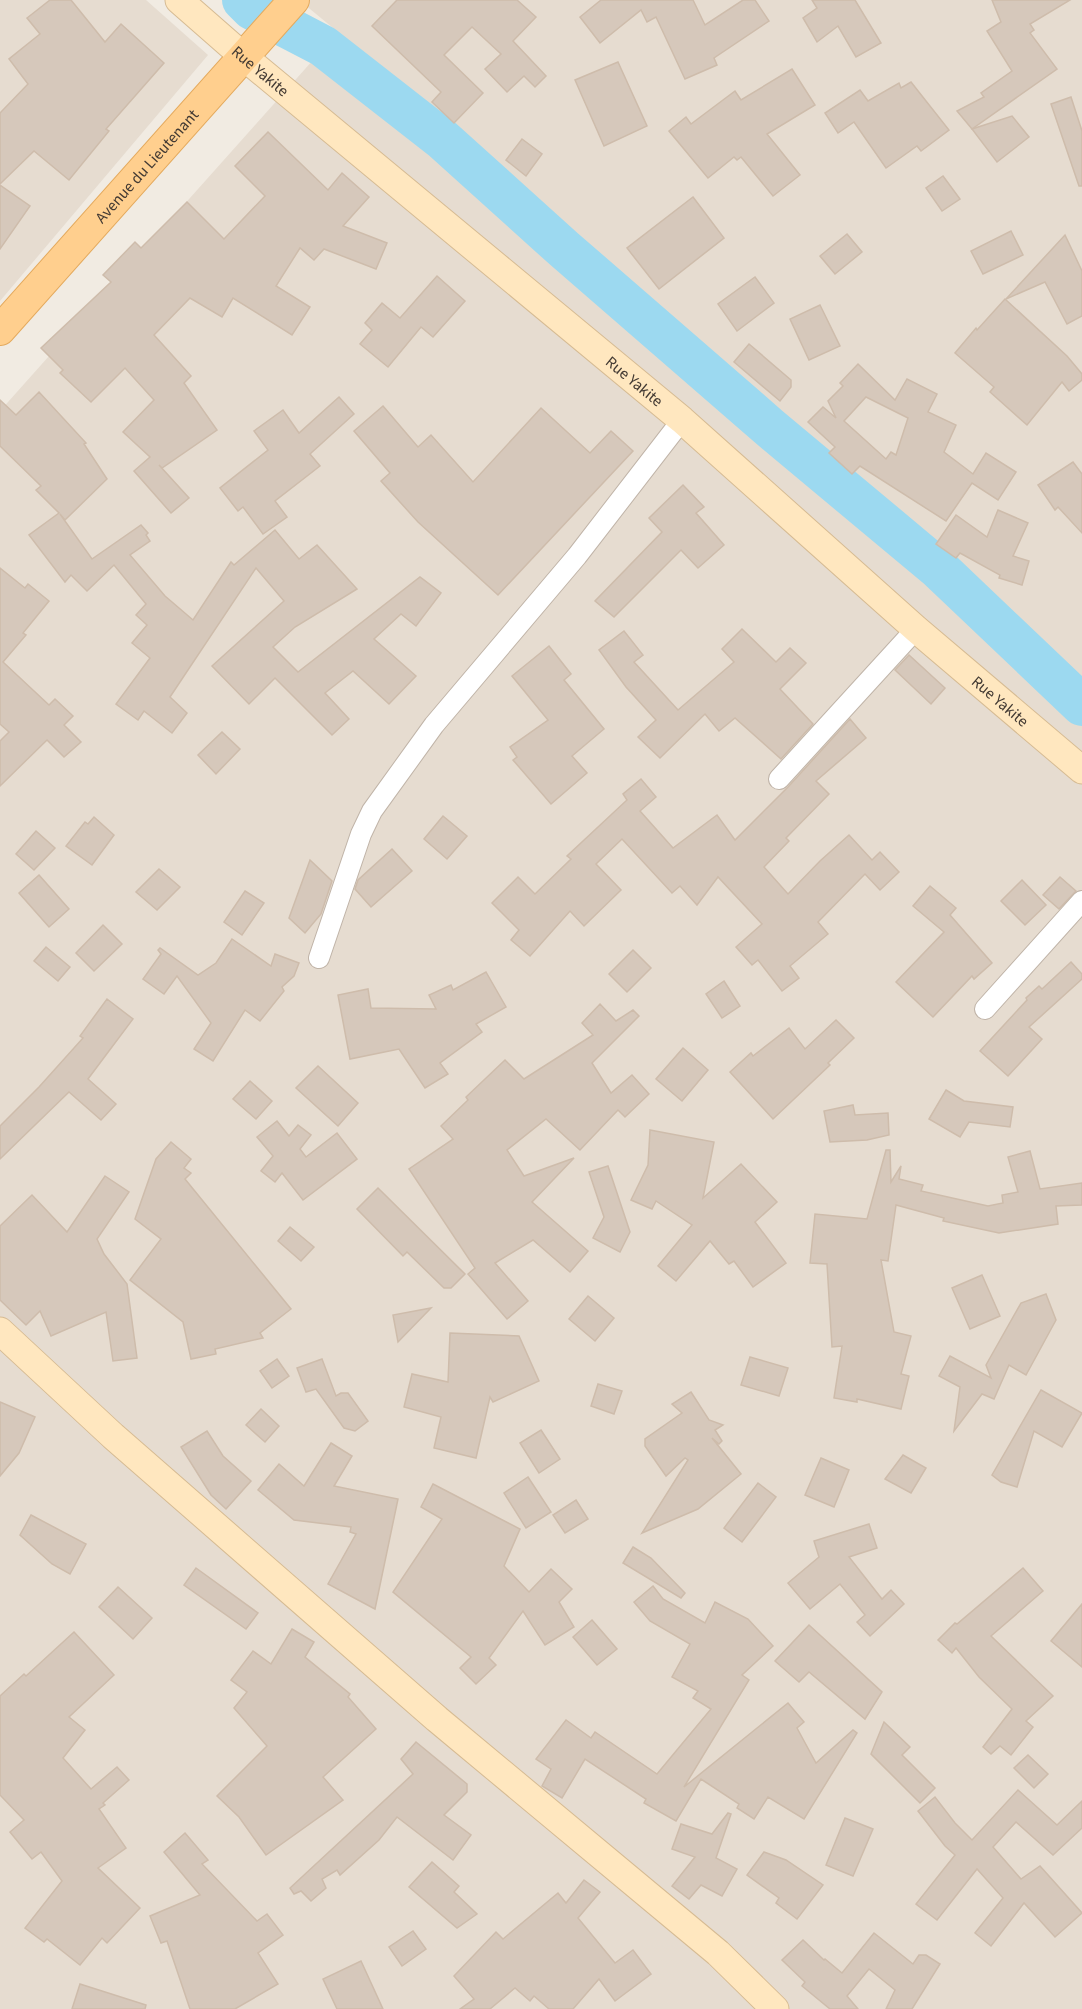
<svg xmlns="http://www.w3.org/2000/svg" width="1082" height="2009" viewBox="0 0 1082 2009" font-family="'Source Sans 3',sans-serif">
  <style>
    .residential { fill: #e6dcd0 }
    .lines { fill: none; stroke-linecap: round; stroke-linejoin: round }
    .river { stroke: #9cd9f0; stroke-width: 42 }
    .building { fill: #d6c8bb; stroke: #cebcab; stroke-width: 1.5; fill-rule: evenodd }
    .street-casing { stroke: #c0b4a8; stroke-width: 22 }
    .secondary-casing { stroke: #d6bb93; stroke-width: 29 }
    .primary-casing { stroke: #e4aa5e; stroke-width: 32 }
    .street { stroke: #fff; stroke-width: 20 }
    .secondary { stroke: #ffe7bf; stroke-width: 27 }
    .primary { stroke: #ffcf8e; stroke-width: 30 }
    .labels { text-anchor: middle; stroke-width: 5; stroke-linejoin: round; paint-order: stroke }
    .street-label { font-size: 16px; fill: #433a33; stroke: #fff }
  </style>
  <rect width="100%" height="100%" fill="#f1ebe2"/>
  <g class="residential">
    <path d="M0 0H146L208 55 0 301Z"/>
    <path d="M299 0H1082V2009H0V411L338 32Z"/>
  </g>
  <g class="lines">
    <path class="river" d="M243 0 252 9 323 46 442 139 564 249 769 427 939 569 1082 705"/>
  </g>
  <g class="building">
    <path d="M50 0H71L105 42 121 24 164 63 106 129 109 131 69 180 34 151 0 184V113L28 84 9 59 40 34 27 18Z"/>
    <path d="M397 0H517L536 17 513 41 546 76 535 87 524 76 507 92 485 69 501 54 472 27 444 55 483 93 454 123 432 102 441 92 372 26Z"/>
    <path d="M601 0H693L705 25 743 0H755L769 21 714 58 717 65 685 79 656 17 647 22 641 10 600 43 580 17Z"/>
    <path d="M812 0H855L881 43 856 57 838 26 817 42 803 18 817 8Z"/>
    <path d="M992 0H1070L1030 24 1034 30 1030 33 1057 69 972 129 957 111 984 97 981 93 1012 71 987 31 1001 22Z"/>
    <path d="M618 62 647 126 604 146 575 80Z"/>
    <path d="M792 69 815 105 767 134 800 175 773 196 741 157 737 160 734 157 708 178 669 131 686 117 691 124 735 91 741 100Z"/>
    <path d="M911 82 949 130 921 151 917 146 886 168 854 122 838 133 825 113 860 90 868 101 899 83 901 88Z"/>
    <path d="M1071 97 1082 131V186H1079L1051 104Z"/>
    <path d="M1012 116 1029 137 997 162 972 129Z"/>
    <path d="M268 132 328 190 342 173 369 197 343 226 387 243 376 269 324 249 314 260 300 248 276 286 310 307 292 335 233 298 222 317 190 298 154 335 191 376 184 383 217 430 162 468 159 465 189 498 171 513 134 471 150 457 123 432 154 400 125 368 91 402 60 373 63 370 41 348 111 282 103 275 135 242 141 248 187 202 224 239 265 196 235 166Z"/>
    <path d="M522 139 542 154 526 176 506 160Z"/>
    <path d="M943 176 960 199 942 211 926 188Z"/>
    <path d="M0 185 30 206 0 249Z"/>
    <path d="M693 197 724 238 659 289 627 248Z"/>
    <path d="M1011 231 1023 255 983 274 971 251Z"/>
    <path d="M847 234 862 252 835 274 820 256Z"/>
    <path d="M1065 235 1082 271V316L1067 324 1045 282 1006 299Z"/>
    <path d="M437 276 465 301 433 337 421 327 388 367 360 344 372 330 365 323 382 303 400 318Z"/>
    <path d="M755 277 774 303 737 331 718 304Z"/>
    <path d="M1005 299 1067 356 1082 374V380L1069 391 1062 382 1027 425 990 392 994 387 955 353 976 328 977 330Z"/>
    <path d="M820 305 840 346 809 360 790 319Z"/>
    <path d="M749 344 791 380V387L780 401 734 362Z"/>
    <path d="M858 364 895 400 907 379 937 394 928 412 956 425 944 452 973 474 986 453 1016 472 998 500 972 483 946 521 860 466 852 474 829 453 835 447 808 422 823 407 836 418 828 401 843 386 840 383ZM866 397 908 418 896 455 891 452 886 459 844 421Z"/>
    <path d="M39 392 86 443 84 444 107 479 65 520 60 514 92 559 141 525 148 533 146 535 150 541 130 555 165 596 193 620 231 562 234 565 275 530 299 559 317 545 357 589 295 627 273 647 298 672 420 577 441 593 416 626 401 614 374 639 416 676 389 704 353 671 325 693 349 719 332 735 275 678 249 704 212 666 284 601 256 568 170 697 187 713 172 733 144 711 138 720 116 704 150 658 132 643 147 625 136 615 146 604 114 565 87 591 71 575 65 582 29 535 59 513 36 490 41 486 0 446V400L16 415Z"/>
    <path d="M339 397 354 414 310 454 320 466 275 501 287 517 263 534 243 507 238 511 220 488 268 450 254 431 283 410 299 433Z"/>
    <path d="M383 406 418 447 431 435 473 482 541 408 590 453 611 431 633 451 498 595 418 522 381 481 390 473 354 431Z"/>
    <path d="M1073 462 1082 474V533L1058 507 1055 510 1038 485Z"/>
    <path d="M683 485 704 507 696 513 724 545 698 568 681 550 614 617 595 601 662 532 649 518Z"/>
    <path d="M998 510 1028 523 1013 556 1029 561 1022 585 999 578 1000 575 960 553 956 558 936 544 956 515 987 537Z"/>
    <path d="M0 568 25 588 28 584 49 601 23 633 26 635 3 662 49 705 55 699 73 716 64 725 81 742 64 757 47 740 0 786V741L9 732 0 724Z"/>
    <path d="M742 629 776 662 790 648 806 663 780 689 813 724 781 759 735 718 719 731 705 714 660 758 638 737 656 720 626 687 599 650 624 631 643 655 634 662 678 710 734 662 722 649Z"/>
    <path d="M549 646 571 674 564 680 604 729 572 756 587 773 551 804 513 760 517 757 510 747 548 720 512 676Z"/>
    <path d="M909 655 945 688 931 704 895 670Z"/>
    <path d="M850 719 866 738 816 781 829 794 786 838 789 841 764 867 788 894 820 861 849 835 872 860 880 852 899 872 880 890 865 874 818 922 828 934 790 966 799 978 782 991 758 960 752 965 736 947 762 924 718 877 697 905 680 886 672 893 622 839 596 864 621 890 584 926 570 911 530 956 511 940 519 930 492 903 518 877 535 894 571 859 567 856 627 800 623 794 641 779 656 797 640 811 673 848 717 815 735 840 788 787Z"/>
    <path d="M222 732 240 749 216 774 198 755Z"/>
    <path d="M443 816 467 836 447 859 424 839Z"/>
    <path d="M94 817 114 835 92 865 66 846 85 822 88 824Z"/>
    <path d="M36 831 55 848 34 870 16 854Z"/>
    <path d="M392 849 412 871 371 907 355 889 358 880Z"/>
    <path d="M310 860 332 881 321 914 305 933 289 918Z"/>
    <path d="M159 869 180 887 157 910 136 892Z"/>
    <path d="M39 875 69 909 49 927 19 893Z"/>
    <path d="M1060 877 1076 891 1059 909 1043 895Z"/>
    <path d="M1022 880 1046 905 1025 925 1001 901Z"/>
    <path d="M930 886 956 908 950 915 992 963 974 979 972 976 933 1017 896 982 944 932 913 906Z"/>
    <path d="M245 891 264 903 242 935 224 922Z"/>
    <path d="M103 925 122 944 94 971 76 953Z"/>
    <path d="M232 939 271 966 275 954 299 963 294 976 282 987 284 991 260 1021 245 1010 213 1061 194 1049 211 1023 177 976 164 994 143 979 161 954 158 950 160 948 198 975 216 963Z"/>
    <path d="M46 947 70 967 58 981 34 961Z"/>
    <path d="M633 950 651 968 627 992 609 974Z"/>
    <path d="M1071 962 1082 974V979L1029 1027 1042 1039 1008 1076 980 1051 1027 1000 1026 998 1039 986 1042 989Z"/>
    <path d="M486 972 506 1007 476 1024 482 1032 440 1063 448 1074 425 1088 399 1049 350 1059 338 995 368 989 371 1008 436 1009 429 995 451 985 453 990Z"/>
    <path d="M724 981 740 1006 722 1018 706 994Z"/>
    <path d="M107 999 133 1019 88 1079 116 1104 101 1120 69 1092 0 1159V1126L39 1087 83 1038 80 1036Z"/>
    <path d="M600 1004 616 1021 633 1010 639 1016 592 1063 611 1093 632 1075 649 1094 625 1117 618 1110 580 1150 546 1119 507 1150 524 1176 574 1158 532 1202 588 1251 570 1272 533 1240 495 1263 528 1301 507 1319 468 1274 475 1268 409 1169 453 1139 441 1126 468 1100 466 1097 505 1060 524 1079 593 1035 582 1023Z"/>
    <path d="M836 1020 854 1038 828 1063 830 1065 773 1119 730 1072 751 1053 753 1056 789 1028 805 1049Z"/>
    <path d="M683 1048 708 1070 682 1101 656 1079Z"/>
    <path d="M318 1066 358 1103 338 1126 296 1088Z"/>
    <path d="M250 1081 272 1101 256 1119 233 1099Z"/>
    <path d="M946 1090 964 1101 1013 1107 1010 1127 969 1122 960 1137 929 1119Z"/>
    <path d="M853 1105 855 1115 888 1113 889 1135 867 1140 830 1142 824 1111Z"/>
    <path d="M277 1121 289 1136 298 1125 311 1135 300 1149 306 1157 337 1133 357 1159 303 1200 282 1173 275 1182 261 1171 273 1156 257 1137Z"/>
    <path d="M650 1130 714 1142 703 1198 741 1164 777 1202 755 1222 786 1263 753 1287 734 1261 729 1264 710 1241 676 1281 658 1266 692 1225 656 1201 652 1209 631 1200 648 1165Z"/>
    <path d="M171 1142 191 1159 184 1168 191 1173 185 1179 291 1309 260 1333 263 1338 215 1349 216 1354 191 1359 183 1322 130 1280 161 1239 135 1219 156 1159Z"/>
    <path d="M886 1150H890L891 1182 901 1166 899 1179 923 1185 921 1191 988 1206 1003 1203 1002 1195 1018 1192 1008 1157 1030 1151 1040 1189 1082 1183V1205L1056 1206 1058 1224 999 1233 943 1221 944 1218 896 1205 888 1261 881 1260 894 1332 911 1336 901 1374 909 1376 901 1409 857 1399V1402L834 1398 842 1346 832 1347 827 1264 810 1263 815 1214 867 1219Z"/>
    <path d="M608 1166 630 1232 620 1252 593 1238 604 1217 589 1172Z"/>
    <path d="M105 1176 129 1192 97 1239 104 1254 127 1284 137 1358 113 1361 106 1312 51 1336 40 1311 26 1325 0 1300V1226L32 1195 67 1232Z"/>
    <path d="M378 1188 465 1274 451 1288H444L407 1252 403 1256 357 1209Z"/>
    <path d="M290 1227 314 1247 301 1261 278 1241Z"/>
    <path d="M982 1275 1000 1316 970 1329 952 1288Z"/>
    <path d="M1046 1294 1056 1320 1026 1375 1009 1365 994 1399 982 1394 954 1431 960 1387 939 1376 950 1356 991 1378 986 1365 1021 1303Z"/>
    <path d="M588 1296 614 1318 595 1341 569 1319Z"/>
    <path d="M431 1308 398 1342 393 1315Z"/>
    <path d="M450 1333 519 1336 539 1381 493 1402 490 1397 476 1458 434 1448 441 1417 404 1407 412 1374 448 1382Z"/>
    <path d="M750 1357 788 1368 779 1396 741 1385Z"/>
    <path d="M277 1359 289 1376 272 1388 260 1371Z"/>
    <path d="M322 1359 336 1396 341 1393H348L368 1421 355 1431 344 1428 316 1389 306 1392 297 1368Z"/>
    <path d="M598 1384 622 1391 614 1414 591 1406Z"/>
    <path d="M1041 1390 1082 1413 1062 1447 1034 1431 1017 1487 1001 1482 992 1475Z"/>
    <path d="M691 1392 709 1420 723 1425 715 1430 722 1441 719 1444 712 1438 741 1474 698 1509 642 1533 688 1460 685 1458 666 1476 645 1446V1439L682 1413 672 1404Z"/>
    <path d="M0 1402 35 1417 19 1453 0 1476Z"/>
    <path d="M261 1409 279 1426 265 1442 246 1425Z"/>
    <path d="M541 1430 560 1459 539 1473 520 1443Z"/>
    <path d="M207 1431 223 1456 251 1481 226 1509 211 1495 181 1447Z"/>
    <path d="M331 1443 352 1456 334 1486 398 1499 375 1609 328 1584 356 1534 350 1532 351 1527 294 1520 258 1490 279 1464 304 1486Z"/>
    <path d="M903 1455 926 1468 911 1493 885 1479Z"/>
    <path d="M821 1458 849 1470 834 1507 805 1495Z"/>
    <path d="M528 1477 551 1512 526 1528 504 1493Z"/>
    <path d="M758 1483 776 1497 742 1542 724 1528Z"/>
    <path d="M433 1484 520 1529 504 1566 529 1592 551 1569 572 1589 559 1602 574 1627 545 1645 523 1611 489 1658 496 1665 476 1684 460 1668 471 1657 393 1592 442 1519 421 1507Z"/>
    <path d="M576 1500 588 1519 565 1533 553 1515Z"/>
    <path d="M31 1515 86 1544 70 1574 52 1564 20 1535Z"/>
    <path d="M869 1524 877 1548 849 1557 882 1599 891 1590 904 1604 870 1636 857 1622 865 1615 840 1584 810 1609 788 1583 819 1557 814 1541Z"/>
    <path d="M633 1547 651 1558 685 1593 681 1598 623 1563Z"/>
    <path d="M196 1568 258 1613 246 1629 184 1585Z"/>
    <path d="M1023 1568 1043 1591 991 1636 1053 1696 1026 1721 1033 1727 1011 1755 1000 1746 991 1754 983 1747 1012 1709 979 1677 956 1648 952 1653 938 1640 955 1623 957 1624Z"/>
    <path d="M653 1586 663 1599 705 1623 715 1602 748 1619 773 1646 742 1675 749 1680 684 1787 788 1703 804 1722 797 1728 816 1763 853 1730 857 1733 804 1819 768 1797 754 1819 737 1808 739 1804 701 1779 676 1821 644 1803 646 1799 585 1759 562 1798 542 1786 551 1769 536 1759 566 1720 591 1738 595 1732 657 1774 711 1709 693 1698 698 1691 672 1677 690 1644 650 1621 634 1602Z"/>
    <path d="M118 1587 152 1618 133 1639 99 1607Z"/>
    <path d="M1082 1604V1667L1051 1641Z"/>
    <path d="M592 1620 617 1649 597 1665 573 1637Z"/>
    <path d="M809 1625 882 1692 865 1719 809 1672 799 1682 775 1661Z"/>
    <path d="M292 1629 314 1642 305 1657 350 1694 348 1697 376 1729 323 1777 343 1800 266 1855 239 1817 217 1796 267 1746 234 1708 247 1692 231 1680 253 1651 271 1664Z"/>
    <path d="M74 1632 114 1675 69 1717 85 1730 63 1758 91 1789 117 1767 129 1780 103 1803 105 1805 99 1809 126 1848 98 1868 140 1908 107 1943 102 1938 80 1965 47 1939 44 1942 25 1928 62 1881 41 1852 32 1859 10 1832 24 1820 0 1795V1696L24 1674 26 1676Z"/>
    <path d="M884 1722 910 1747 902 1755 935 1788 920 1803 871 1754Z"/>
    <path d="M416 1742 467 1784V1792L444 1815 471 1835 453 1860 397 1817 379 1840 340 1875 337 1870 322 1879 326 1888 311 1901 301 1891 294 1894 290 1888 413 1774 401 1759Z"/>
    <path d="M1028 1755 1048 1774 1034 1788 1014 1768Z"/>
    <path d="M1018 1790 1057 1825 1082 1801V1828L1053 1855 1016 1822 993 1847 1021 1879 1040 1866 1082 1913 1055 1937 1024 1903 991 1946 975 1933 1003 1898 977 1869 937 1920 916 1904 955 1855 945 1846 918 1811 935 1797 955 1823 972 1840Z"/>
    <path d="M728 1813 731 1814 716 1858 737 1869 722 1896 701 1885 689 1899 672 1886 695 1857 672 1849 681 1824 712 1834Z"/>
    <path d="M845 1818 873 1829 853 1876 826 1865Z"/>
    <path d="M185 1833 208 1860 202 1864 257 1921 267 1914 283 1935 258 1953 278 1984 235 2009H190L167 1941 161 1943 150 1916 200 1895 164 1852Z"/>
    <path d="M764 1852 786 1860 823 1885 797 1919 776 1903 779 1898 747 1875Z"/>
    <path d="M432 1862 459 1886 454 1892 477 1914 457 1928 409 1887Z"/>
    <path d="M584 1880 600 1892 578 1918 615 1963 633 1950 651 1974 615 2001 599 1979 573 2009H549L534 1996 530 2001 515 1988 490 2009H460L474 1999 454 1976 496 1932 503 1939 558 1893 566 1903Z"/>
    <path d="M413 1931 426 1949 402 1966 389 1947Z"/>
    <path d="M874 1933 913 1964 919 1955H926L940 1964 912 2009H886L895 1990 869 1969 847 1996 858 2009H830L802 1986 805 1982 782 1960 803 1940 824 1960 825 1959 842 1973Z"/>
    <path d="M361 1961 383 2009H337L323 1979Z"/>
    <path d="M80 1984 146 2005 145 2009H72Z"/>
  </g>
  <g class="lines">
    <defs>
      <g id="street">
        <path d="M779 779 916 629"/>
        <path d="M319 958 361 834 372 811 434 725 577 556 682 420"/>
        <path d="M985 1009 1082 901"/>
      </g>
      <g id="secondary">
        <path id="s1" d="M179 0 244 57 682 420 916 629 1082 770"/>
        <path d="M0 1331 113 1436 437 1719 718 1953 775 2009"/>
      </g>
      <g id="primary">
        <path id="s2" d="M0 330 294 0"/>
      </g>
    </defs>
    <use href="#street" class="street-casing"/>
    <use href="#secondary" class="secondary-casing"/>
    <use href="#primary" class="primary-casing"/>
    <use href="#street" class="street"/>
    <use href="#secondary" class="secondary"/>
    <use href="#primary" class="primary"/>
  </g>
  <g class="labels">
    <g class="street-label">
      <text dy="6" stroke="none"><textPath href="#s1" startOffset="108">Rue Yakite</textPath></text>
      <text dy="6" stroke="none"><textPath href="#s2" startOffset="220">Avenue du Lieutenant</textPath></text>
      <text dy="6" stroke="none"><textPath href="#s1" startOffset="594">Rue Yakite</textPath></text>
      <text dy="6" stroke="none"><textPath href="#s1" startOffset="1080">Rue Yakite</textPath></text>
    </g>
  </g>
</svg>
